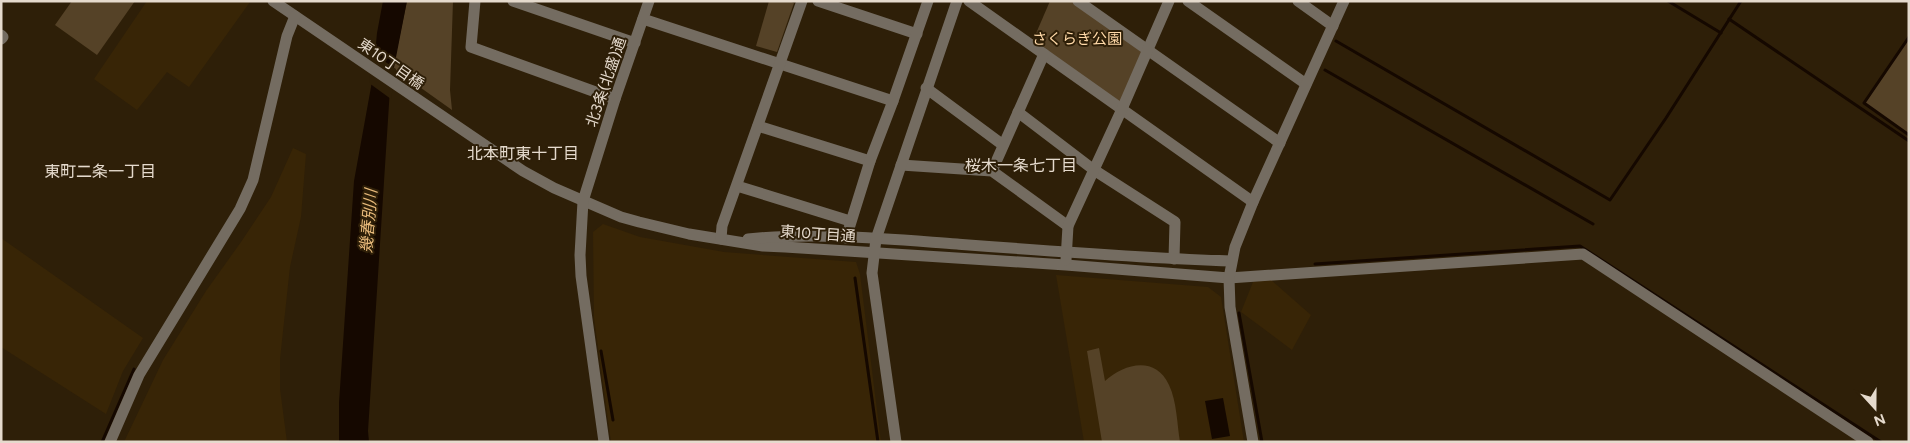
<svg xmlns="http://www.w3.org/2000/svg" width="1910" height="443" viewBox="0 0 1910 443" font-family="Figtree,'Noto Sans JP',sans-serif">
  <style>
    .built { fill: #382506 }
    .green { fill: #554227 }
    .water { fill: #150800 }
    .pier { fill: #2e1f08 }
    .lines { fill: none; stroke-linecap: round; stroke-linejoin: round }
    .stream { stroke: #150800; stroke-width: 3 }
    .minor { stroke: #746c61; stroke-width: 11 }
    .labels { text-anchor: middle; stroke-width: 4; stroke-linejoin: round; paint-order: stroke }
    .park-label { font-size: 15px; fill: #ffd9a8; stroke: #2e1f08 }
    .street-label { font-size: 15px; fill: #e5dacd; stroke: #2e1f08 }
    .neighbourhood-label { font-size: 16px; fill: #e5dacd; stroke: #2e1f08 }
    .water-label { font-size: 16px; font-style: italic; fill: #e8ba7b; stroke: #2e1f08 }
  </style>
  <rect width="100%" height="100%" fill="#2e1f08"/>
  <g class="built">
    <path d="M147 1 250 2 189 87 167 72 137 110 94 79Z"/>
    <path d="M293 148 306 154 301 217 290 267 280 359V389L287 442H124L163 360 206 291 241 242 271 197Z"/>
    <path d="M603 224 640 237 724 252 856 262 860 274 881 442H611L594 318 593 232Z"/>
    <path d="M1 238 143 338 123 371 106 414 1 347Z"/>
    <path d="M1056 275 1208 287 1221 297 1244 442H1084Z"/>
    <path d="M1270 279 1311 315 1292 350 1241 312 1253 282Z"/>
  </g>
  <g class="green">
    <path d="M72 1H135L97 55 55 25Z"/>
    <path d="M407 1H453L450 90 452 110 393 68Z"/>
    <path d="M769 1H789L794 3 777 52 756 46Z"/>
    <path d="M1050 1H1078L1148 51 1122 109 1031 45Z"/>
    <path d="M1909 38V134L1865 103Z"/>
    <path d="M1099 348 1105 381C1124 364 1155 355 1169 385 1177 402 1177 424 1180 442H1102L1087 351Z"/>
  </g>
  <g class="water">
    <path d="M383 1H407L390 88 368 431 369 442H339V403L354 181 373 76 377 33Z"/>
    <path d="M1223 398 1230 436 1212 439 1205 401Z"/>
  </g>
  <path class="pier" d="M372 53 396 69 391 99 369 83Z"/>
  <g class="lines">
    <g class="stream">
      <path d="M1668 1 1721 33"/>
      <path d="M1729 19 1909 141"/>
      <path d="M1909 37 1864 103 1909 135"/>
      <path d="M1336 41 1610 200 1666 118 1741 1"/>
      <path d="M1325 70 1593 224"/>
      <path d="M1315 264 1580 246 1881 442"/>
      <path d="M855 278 878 442"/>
      <path d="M1239 313 1262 442"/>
      <path d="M601 351 613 420"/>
      <path d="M102 442 134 369"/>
    </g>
    <g class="minor">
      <path d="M273 1 523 171 554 188 621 217 639 222 689 234 763 246 785 247 1066 265 1229 278 1583 254 1868 442"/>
      <path d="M475 1 471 47 615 99"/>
      <path d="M513 1 635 43"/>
      <path d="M818 1 917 34"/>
      <path d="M969 1 1253 202"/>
      <path d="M1078 1 1280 143"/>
      <path d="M1188 1 1306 84"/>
      <path d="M1298 1 1333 26"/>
      <path d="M643 19 893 101"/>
      <path d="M1 35 3 37 1 39"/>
      <path d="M926 88 1003 145"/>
      <path d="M1018 112 1094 170 1175 222 1174 259"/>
      <path d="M758 126 870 161"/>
      <path d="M901 165 992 171 1068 226"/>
      <path d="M992 171 1044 54"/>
      <path d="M737 186 850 221"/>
      <path d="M846 238 870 161 893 101 928 1"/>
      <path d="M721 239 722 226 802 1"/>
      <path d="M748 239C817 232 888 239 957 244 1049 251 1140 258 1231 261"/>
      <path d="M1066 260 1068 226 1122 109 1169 1"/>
      <path d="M110 442 139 375 240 209 253 180 287 36 295 16"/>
      <path d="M604 442 581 276 580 255 583 201 615 99 649 1"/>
      <path d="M896 442 872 273 876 239 957 1"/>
      <path d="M1253 442 1230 307 1229 278 1235 247 1253 202 1344 1"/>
    </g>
  </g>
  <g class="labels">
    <g class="park-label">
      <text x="1077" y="44">さくらぎ公園</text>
    </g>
    <g class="street-label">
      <text transform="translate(391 64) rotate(35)" y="5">東10丁目橋</text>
      <text transform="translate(606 82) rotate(-71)" y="5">北3条(北盛)通</text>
      <text transform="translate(818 234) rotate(4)" y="5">東10丁目通</text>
    </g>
    <g class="neighbourhood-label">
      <text x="523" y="159">北本町東十丁目</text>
      <text x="1021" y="171">桜木一条七丁目</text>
      <text x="100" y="177">東町二条一丁目</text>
    </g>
    <g class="water-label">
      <text transform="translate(368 221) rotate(-85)" y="6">幾春別川</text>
    </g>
  </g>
  <rect width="1910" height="443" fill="none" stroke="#e5dacd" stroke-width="5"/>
  <g transform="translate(1875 408) rotate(159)" stroke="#2e1f08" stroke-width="4" paint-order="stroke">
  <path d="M0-4L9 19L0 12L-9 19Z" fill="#e5dacd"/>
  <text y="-8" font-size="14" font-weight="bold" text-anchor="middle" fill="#e5dacd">N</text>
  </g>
</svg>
